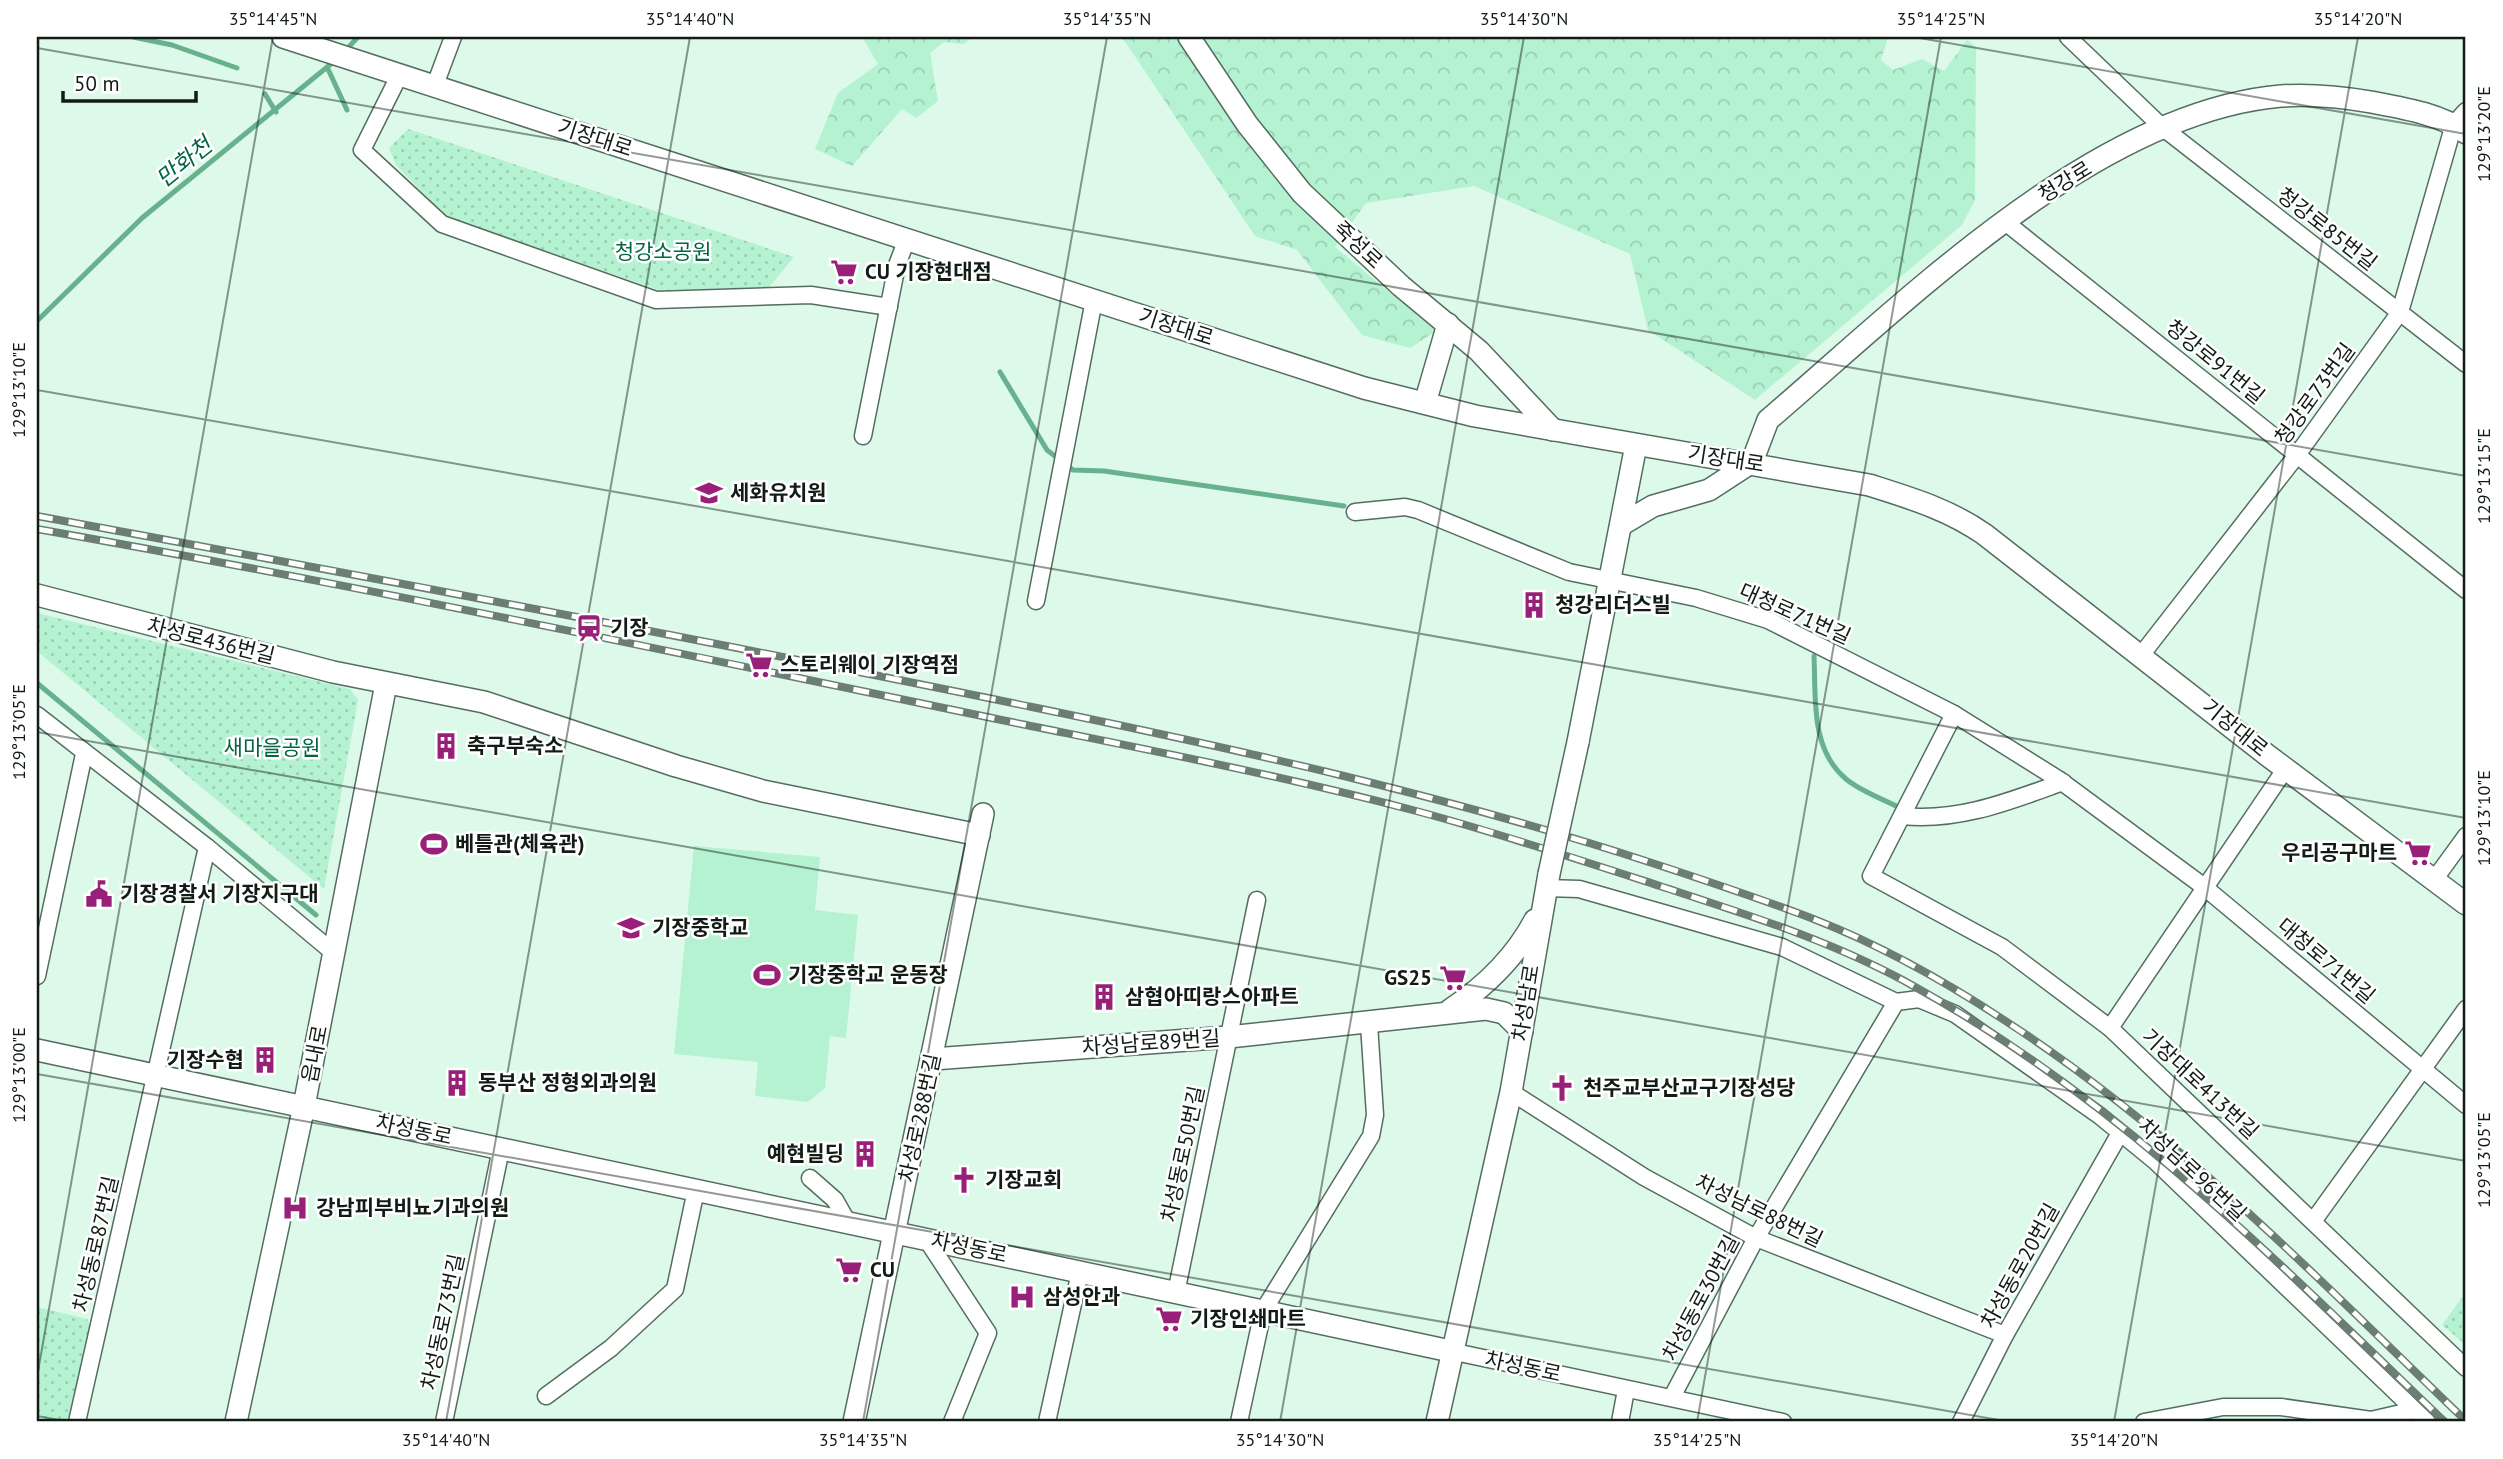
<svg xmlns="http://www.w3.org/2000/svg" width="2503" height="1459" viewBox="0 0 2503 1459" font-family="'PT Sans','Noto Sans KR',sans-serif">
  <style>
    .forest { fill: url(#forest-crowns) }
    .park { fill: url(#park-dots) }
    .garden { fill: #b4f2d1 }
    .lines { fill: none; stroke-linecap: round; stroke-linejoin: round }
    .stream { stroke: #67b18c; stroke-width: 5 }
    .street-casing { stroke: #556d60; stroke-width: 19 }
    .secondary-casing { stroke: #556d60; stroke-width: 24 }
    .street { stroke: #fff; stroke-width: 16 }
    .secondary { stroke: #fff; stroke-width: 21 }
    .rail-casing { stroke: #6c7e73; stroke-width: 8 }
    .rail { stroke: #fff; stroke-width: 5; stroke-dasharray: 16; stroke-linecap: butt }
    .secondary-bridge-casing { stroke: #556d60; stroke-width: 24; stroke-linecap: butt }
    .secondary-bridge { stroke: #fff; stroke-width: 21 }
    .ticks { fill: none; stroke: #121c16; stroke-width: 2; stroke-opacity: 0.45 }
    .labels { text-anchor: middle; stroke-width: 5; stroke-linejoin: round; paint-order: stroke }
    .street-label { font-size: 21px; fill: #121c16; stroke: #fff }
    .park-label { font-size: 21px; fill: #036542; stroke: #fff }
    .poi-label { font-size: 21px; font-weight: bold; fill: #121c16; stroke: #fff; text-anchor: start }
    .water-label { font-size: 23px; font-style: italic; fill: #026442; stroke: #fff }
    .neatline { fill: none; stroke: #121c16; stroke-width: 2.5 }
    .ticks-label { font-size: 18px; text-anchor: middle; fill: #121c16 }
  </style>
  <defs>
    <pattern id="forest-crowns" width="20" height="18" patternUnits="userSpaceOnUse" patternTransform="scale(1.75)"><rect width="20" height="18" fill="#b4f2d1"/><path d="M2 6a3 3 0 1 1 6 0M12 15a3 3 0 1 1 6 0" fill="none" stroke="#9acfb3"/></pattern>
    <pattern id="park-dots" width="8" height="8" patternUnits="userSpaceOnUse" patternTransform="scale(1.75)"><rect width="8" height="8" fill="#b4f2d1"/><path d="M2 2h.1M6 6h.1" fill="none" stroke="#9acfb3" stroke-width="1.8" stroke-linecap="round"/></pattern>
  </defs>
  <rect width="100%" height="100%" fill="#ddf9e9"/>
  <g class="forest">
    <path d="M862 37H973L964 44 944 42 930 53 938 101 916 118 902 109 852 166 815 149 838 93 878 64Z"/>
    <path d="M1122 37H1888L1881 60 1893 70 1922 59 1944 71 1967 40 1976 47 1975 200 1962 225 1755 400 1648 330 1630 254 1474 186 1366 203 1335 247 1436 331 1410 348 1362 335 1297 250 1255 236Z"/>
  </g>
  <g class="park">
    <path d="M408 129 794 257 769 287 659 290 446 217 396 165 389 148Z"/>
    <path d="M37 613 350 689 358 700 324 889 37 651Z"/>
    <path d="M2466 1292V1345L2442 1325Z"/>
    <path d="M37 1307 87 1319 92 1330 76 1411 61 1422 37 1416Z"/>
  </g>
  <path class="garden" d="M694 846 820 857 815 910 858 915 846 1038 830 1036 825 1088 808 1102 755 1096 758 1062 674 1054Z"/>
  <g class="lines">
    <g class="stream">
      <path d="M133 37 172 45 237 68"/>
      <path d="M344 52 358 37"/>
      <path d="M328 69 347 110"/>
      <path d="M265 94 276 112"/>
      <path d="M37 321 142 218 337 59"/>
      <path d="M1000 372 1047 450 1073 470 1104 471 1344 506"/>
      <path d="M1814 656C1816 698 1810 749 1846 779 1860 791 1883 799 1900 808"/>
      <path d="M37 683 316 915"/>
    </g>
    <defs>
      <g id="street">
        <path d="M2068 37 2162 127 2466 364"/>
        <path d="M400 74 362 150 442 224 656 300 811 295 889 307"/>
        <path d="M435 85 453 37"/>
        <path d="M2004 221 2466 590"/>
        <path d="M863 436 897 265 907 239"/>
        <path d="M1355 512 1405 507 1418 510 1569 572 1696 598 1768 620 1954 714 2058 779 2203 886 2466 1105"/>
        <path d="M1036 601 1094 300"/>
        <path d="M2142 654 2297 455 2400 312 2454 124 2466 111"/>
        <path d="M1954 714 1871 876 2002 947 2110 1028 2466 1368"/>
        <path d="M37 715 207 847 334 953"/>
        <path d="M1902 816C1959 822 2010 801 2063 782"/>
        <path d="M2434 880 2466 836"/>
        <path d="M1545 888 1579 889 1782 947 1896 1002"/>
        <path d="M37 976 84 754"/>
        <path d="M1896 1002 1919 999 1955 1014 2100 1116 2155 1161 2427 1422"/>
        <path d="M2110 1028 2286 768"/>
        <path d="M1511 1092 1644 1177 1756 1238 2005 1335"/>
        <path d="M810 1178 835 1200 848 1223"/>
        <path d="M2314 1220 2466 1009"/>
        <path d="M927 1240 988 1333 952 1422"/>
        <path d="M1176 1293 1257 900"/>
        <path d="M1455 1352 1783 1422"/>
        <path d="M546 1396 611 1348 675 1289 696 1190"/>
        <path d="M1672 1397 1756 1238 1896 1002"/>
        <path d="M77 1422 207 847"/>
        <path d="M444 1422 501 1149"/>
        <path d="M1047 1422 1080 1272"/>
        <path d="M1239 1422 1263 1311 1371 1136 1375 1115 1369 1024"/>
        <path d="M1620 1422 1626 1390"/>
        <path d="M1961 1422 2005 1335 2120 1133"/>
        <path d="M2144 1422 2223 1407H2281L2371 1420 2414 1410"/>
      </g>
      <g id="secondary">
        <path d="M283 37 1364 388 1475 416 1869 485C1910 498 1948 509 1984 534L2267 755 2466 904"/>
        <path d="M1189 37 1247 124 1302 193 1401 286 1479 351 1553 430"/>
        <path d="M1425 403 1448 324"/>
        <path d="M1752 462 1768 420C1905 303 2095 112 2281 96 2311 94 2342 97 2371 102 2403 108 2441 114 2466 133"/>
        <path d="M1621 525 1653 506 1709 490 1752 462"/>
        <path d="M37 595 333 672 484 702 676 766 763 791 979 835"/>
        <path d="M1578 742 1636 445"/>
        <path d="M1450 1010C1486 986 1515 958 1535 920"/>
        <path d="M37 1050 1455 1352"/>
        <path d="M933 1059 1229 1037 1486 1009 1504 1013 1522 1031"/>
        <path d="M236 1422 304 1106 386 684"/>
        <path d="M854 1422 983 814"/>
        <path d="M1437 1422 1511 1092 1549 874"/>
      </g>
    </defs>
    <use href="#street" class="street-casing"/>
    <use href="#secondary" class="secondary-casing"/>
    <use href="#street" class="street"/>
    <use href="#secondary" class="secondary"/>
    <defs>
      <g id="rail">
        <path d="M37 516C369 577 701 639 1032 707 1241 750 1448 796 1652 863 1707 881 1762 899 1816 920 1880 945 1946 982 2004 1020 2176 1131 2319 1280 2466 1421"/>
        <path d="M37 529C366 587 693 656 1021 724 1154 751 1288 777 1420 812 1501 834 1580 860 1660 886 1748 915 1836 942 1917 988 2119 1100 2280 1264 2445 1422"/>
      </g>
    </defs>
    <use href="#rail" class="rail-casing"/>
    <use href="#rail" class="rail"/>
    <defs>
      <path id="secondary-bridge" d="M1549 874 1578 742"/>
    </defs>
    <use href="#secondary-bridge" class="secondary-bridge-casing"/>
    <use href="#secondary-bridge" class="secondary-bridge"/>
  </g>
  <path class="ticks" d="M1914 37 2466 134M37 48 2466 476M37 390 2466 818M37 732 2466 1161M37 1074 2010 1422M37 1377 273 37M37 1416 70 1422M446 1422 690 37M863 1422 1107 37M1280 1422 1524 37M1697 1422 1941 37M2114 1422 2358 37"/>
  <defs>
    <symbol id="supermarket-bare" viewBox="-9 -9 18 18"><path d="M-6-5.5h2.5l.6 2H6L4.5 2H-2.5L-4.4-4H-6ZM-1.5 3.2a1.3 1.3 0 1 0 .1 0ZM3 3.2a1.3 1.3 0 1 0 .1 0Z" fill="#992079" stroke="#fff" stroke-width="2.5" paint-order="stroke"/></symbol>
    <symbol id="school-bare" viewBox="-9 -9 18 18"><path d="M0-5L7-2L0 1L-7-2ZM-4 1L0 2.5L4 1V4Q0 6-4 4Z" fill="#992079" stroke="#fff" stroke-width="2.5" paint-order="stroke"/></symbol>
    <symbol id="building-bare" viewBox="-9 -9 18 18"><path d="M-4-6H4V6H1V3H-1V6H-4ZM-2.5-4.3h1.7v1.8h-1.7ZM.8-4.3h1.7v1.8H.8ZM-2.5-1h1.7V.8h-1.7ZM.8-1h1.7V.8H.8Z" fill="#992079" stroke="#fff" stroke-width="2.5" paint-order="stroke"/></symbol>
    <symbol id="station-bare" viewBox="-9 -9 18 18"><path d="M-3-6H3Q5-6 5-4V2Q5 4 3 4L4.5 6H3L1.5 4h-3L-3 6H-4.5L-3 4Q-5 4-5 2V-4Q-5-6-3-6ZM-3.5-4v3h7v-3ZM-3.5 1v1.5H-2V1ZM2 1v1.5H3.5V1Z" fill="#992079" stroke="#fff" stroke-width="2.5" paint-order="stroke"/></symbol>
    <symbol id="stadium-bare" viewBox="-9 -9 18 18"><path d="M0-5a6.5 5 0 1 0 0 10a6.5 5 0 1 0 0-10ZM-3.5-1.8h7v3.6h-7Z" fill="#992079" stroke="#fff" stroke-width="2.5" paint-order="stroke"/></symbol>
    <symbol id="civic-bare" viewBox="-9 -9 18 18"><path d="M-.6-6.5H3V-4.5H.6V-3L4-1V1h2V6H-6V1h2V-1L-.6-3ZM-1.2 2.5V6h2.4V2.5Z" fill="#992079" stroke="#fff" stroke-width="2.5" paint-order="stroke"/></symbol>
    <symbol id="church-bare" viewBox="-9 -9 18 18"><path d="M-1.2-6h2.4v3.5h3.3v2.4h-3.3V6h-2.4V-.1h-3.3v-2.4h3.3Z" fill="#992079" stroke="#fff" stroke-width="2.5" paint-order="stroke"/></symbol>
    <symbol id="hospital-bare" viewBox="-9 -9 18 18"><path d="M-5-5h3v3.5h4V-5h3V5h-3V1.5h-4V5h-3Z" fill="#992079" stroke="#fff" stroke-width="2.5" paint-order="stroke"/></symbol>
  </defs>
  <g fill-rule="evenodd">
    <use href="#supermarket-bare" x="825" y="253" width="38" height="38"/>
    <use href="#school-bare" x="690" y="474" width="38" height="38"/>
    <use href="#building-bare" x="1515" y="586" width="38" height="38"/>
    <use href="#station-bare" x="570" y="609" width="38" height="38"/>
    <use href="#supermarket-bare" x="740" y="646" width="38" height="38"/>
    <use href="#building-bare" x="427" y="727" width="38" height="38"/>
    <use href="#stadium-bare" x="415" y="825" width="38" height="38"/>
    <use href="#supermarket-bare" x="2399" y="834" width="38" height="38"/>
    <use href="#civic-bare" x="80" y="875" width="38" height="38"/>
    <use href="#school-bare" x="612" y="909" width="38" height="38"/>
    <use href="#stadium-bare" x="748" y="956" width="38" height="38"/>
    <use href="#supermarket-bare" x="1434" y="959" width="38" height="38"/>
    <use href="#building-bare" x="1085" y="978" width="38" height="38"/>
    <use href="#building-bare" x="246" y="1041" width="38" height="38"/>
    <use href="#building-bare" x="438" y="1064" width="38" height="38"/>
    <use href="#church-bare" x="1543" y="1069" width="38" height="38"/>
    <use href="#building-bare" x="846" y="1135" width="38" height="38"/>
    <use href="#church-bare" x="945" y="1161" width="38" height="38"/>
    <use href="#hospital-bare" x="276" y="1189" width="38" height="38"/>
    <use href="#supermarket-bare" x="830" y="1251" width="38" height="38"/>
    <use href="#hospital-bare" x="1003" y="1278" width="38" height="38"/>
    <use href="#supermarket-bare" x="1150" y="1300" width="38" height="38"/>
  </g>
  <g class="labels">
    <g class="street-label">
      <text transform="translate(595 138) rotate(18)" y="7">기장대로</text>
      <text transform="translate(2065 182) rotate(-32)" y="7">청강로</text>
      <text transform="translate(2327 229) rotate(38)" y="7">청강로85번길</text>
      <text transform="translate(1358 245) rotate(43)" y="7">죽성로</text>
      <text transform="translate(1176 327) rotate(18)" y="7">기장대로</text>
      <text transform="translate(2215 362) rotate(39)" y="7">청강로91번길</text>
      <text transform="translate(2315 394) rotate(-54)" y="7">청강로73번길</text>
      <text transform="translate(1726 459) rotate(9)" y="7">기장대로</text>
      <text transform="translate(1795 614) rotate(24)" y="7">대청로71번길</text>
      <text transform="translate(211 641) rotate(14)" y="7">차성로436번길</text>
      <text transform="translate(2235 728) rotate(39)" y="7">기장대로</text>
      <text transform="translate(2326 961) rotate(40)" y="7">대청로71번길</text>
      <text transform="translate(1526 1003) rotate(-81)" y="7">차성남로</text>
      <text transform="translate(1151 1043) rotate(-4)" y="7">차성남로89번길</text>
      <text transform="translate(315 1054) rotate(-79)" y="7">읍내로</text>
      <text transform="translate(2200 1084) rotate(43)" y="7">기장대로413번길</text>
      <text transform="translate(920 1118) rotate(-78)" y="7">차성로288번길</text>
      <text transform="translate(414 1130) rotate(12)" y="7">차성동로</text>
      <text transform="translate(1183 1154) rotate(-78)" y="7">차성동로50번길</text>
      <text transform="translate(2192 1170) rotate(43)" y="7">차성남로96번길</text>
      <text transform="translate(1759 1211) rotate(26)" y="7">차성남로88번길</text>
      <text transform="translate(96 1244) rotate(-77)" y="7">차성동로87번길</text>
      <text transform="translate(969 1248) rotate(12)" y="7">차성동로</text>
      <text transform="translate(2020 1266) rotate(-61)" y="7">차성동로20번길</text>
      <text transform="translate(1701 1298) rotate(-62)" y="7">차성동로30번길</text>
      <text transform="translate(443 1322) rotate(-78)" y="7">차성동로73번길</text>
      <text transform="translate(1523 1367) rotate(12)" y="7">차성동로</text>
    </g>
    <g class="park-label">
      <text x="663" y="259">청강소공원</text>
      <text x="272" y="755">새마을공원</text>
    </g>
    <g class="poi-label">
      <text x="865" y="279">CU 기장현대점</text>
      <text x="730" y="500">세화유치원</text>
      <text x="1555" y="612">청강리더스빌</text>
      <text x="610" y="635">기장</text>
      <text x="780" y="672">스토리웨이 기장역점</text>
      <text x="467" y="753">축구부숙소</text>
      <text x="455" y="851">베틀관(체육관)</text>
      <text x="2397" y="860" text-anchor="end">우리공구마트</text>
      <text x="120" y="901">기장경찰서 기장지구대</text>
      <text x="652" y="935">기장중학교</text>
      <text x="788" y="982">기장중학교 운동장</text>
      <text x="1432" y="985" text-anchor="end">GS25</text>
      <text x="1125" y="1004">삼협아띠랑스아파트</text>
      <text x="244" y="1067" text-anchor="end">기장수협</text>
      <text x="478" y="1090">동부산 정형외과의원</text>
      <text x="1583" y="1095">천주교부산교구기장성당</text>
      <text x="844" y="1161" text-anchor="end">예현빌딩</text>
      <text x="985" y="1187">기장교회</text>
      <text x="316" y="1215">강남피부비뇨기과의원</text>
      <text x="870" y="1277">CU</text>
      <text x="1043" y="1304">삼성안과</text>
      <text x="1190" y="1326">기장인쇄마트</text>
    </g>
    <g class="water-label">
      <text transform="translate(184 162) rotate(-39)" y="8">만화천</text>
    </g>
  </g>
  <rect width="2503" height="1459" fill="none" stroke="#ffffff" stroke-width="77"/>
  <path d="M63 91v10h133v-10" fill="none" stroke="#121c16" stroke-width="3.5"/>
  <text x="74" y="91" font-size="21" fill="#121c16" stroke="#ffffff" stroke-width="5" paint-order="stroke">50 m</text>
  <rect x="38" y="38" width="2426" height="1382" class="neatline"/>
  <g class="ticks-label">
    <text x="273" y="25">35°14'45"N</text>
    <text x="690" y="25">35°14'40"N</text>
    <text x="1107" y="25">35°14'35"N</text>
    <text x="1524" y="25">35°14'30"N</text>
    <text x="1941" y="25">35°14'25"N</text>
    <text x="2358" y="25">35°14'20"N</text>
    <text transform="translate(2484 134) rotate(-90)" y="6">129°13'20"E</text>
    <text transform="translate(19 390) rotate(-90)" y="6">129°13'10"E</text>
    <text transform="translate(2484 476) rotate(-90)" y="6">129°13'15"E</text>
    <text transform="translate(19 732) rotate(-90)" y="6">129°13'05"E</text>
    <text transform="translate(2484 818) rotate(-90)" y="6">129°13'10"E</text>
    <text transform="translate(19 1075) rotate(-90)" y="6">129°13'00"E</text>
    <text transform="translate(2484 1160) rotate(-90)" y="6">129°13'05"E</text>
    <text x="446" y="1446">35°14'40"N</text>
    <text x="863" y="1446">35°14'35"N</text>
    <text x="1280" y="1446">35°14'30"N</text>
    <text x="1697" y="1446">35°14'25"N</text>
    <text x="2114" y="1446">35°14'20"N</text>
  </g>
</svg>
